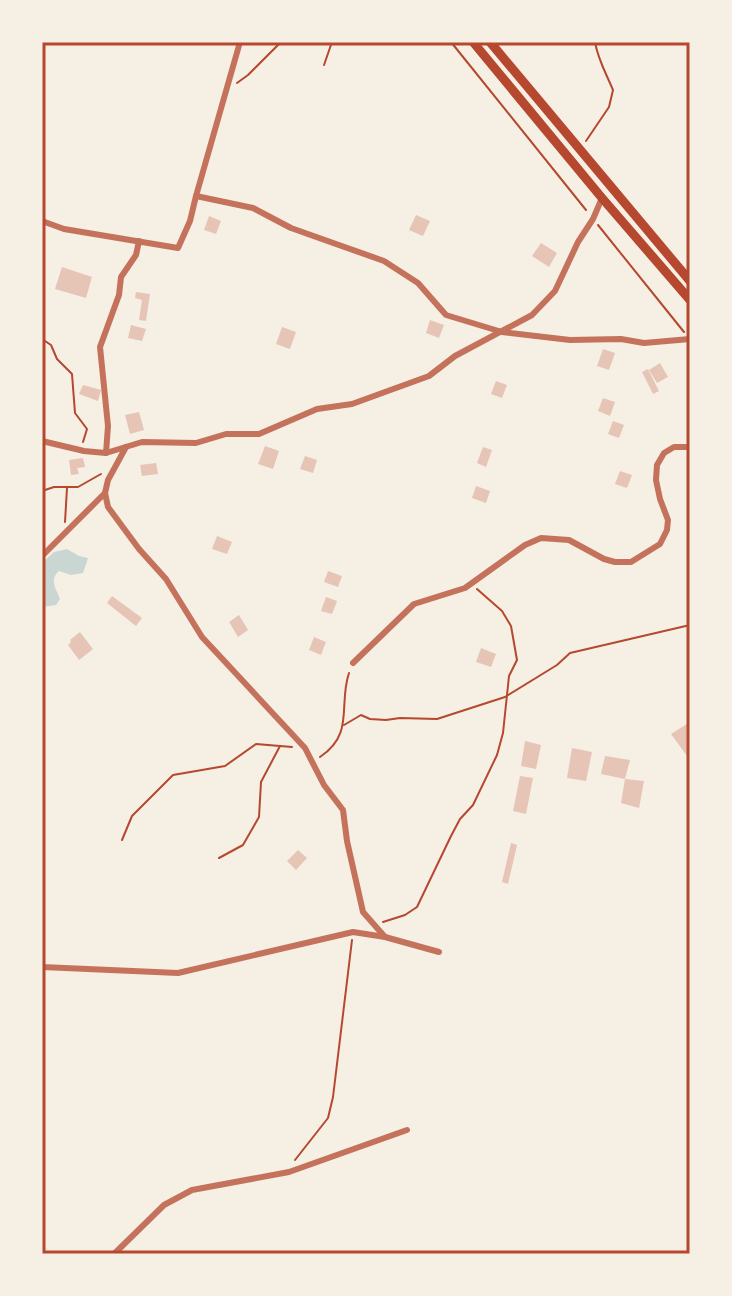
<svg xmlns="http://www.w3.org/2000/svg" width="732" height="1296" viewBox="0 0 732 1296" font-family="Georgia,serif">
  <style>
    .water { fill: #c9d6d2 }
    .building { fill: #e6c5b7 }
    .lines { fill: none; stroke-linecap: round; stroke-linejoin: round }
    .path { stroke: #b5482f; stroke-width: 2 }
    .minor { stroke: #c5725c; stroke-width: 6 }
    .primary { stroke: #b5482f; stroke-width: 9 }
    .neatline { fill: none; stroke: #b5482f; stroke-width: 3 }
  </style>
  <rect width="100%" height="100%" fill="#f6efe4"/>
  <path class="water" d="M67 549 79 556 88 558 83 573 71 575 59 571C49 580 56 588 60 599L56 605 42 607V563L54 552Z"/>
  <g class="building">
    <path d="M416 215 430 221 423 236 409 230Z"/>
    <path d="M209 216 221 221 216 234 204 230Z"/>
    <path d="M541 243 557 253 549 267 532 256Z"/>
    <path d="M62 267 92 277 86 298 55 289Z"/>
    <path d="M136 292 150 294 146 321 139 320 142 300 135 298Z"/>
    <path d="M430 320 444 325 439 338 426 333Z"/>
    <path d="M131 325 146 329 142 341 128 338Z"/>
    <path d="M282 327 296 332 290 349 276 344Z"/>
    <path d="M603 349 615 353 609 370 597 366Z"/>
    <path d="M660 363 668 377 657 383 649 370Z"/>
    <path d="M648 369 659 391 653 394 642 372Z"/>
    <path d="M496 381 507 385 502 398 491 394Z"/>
    <path d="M83 385 101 390 98 401 79 394Z"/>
    <path d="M603 398 615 402 610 416 598 411Z"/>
    <path d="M139 412 144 430 130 434 125 415Z"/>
    <path d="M613 421 624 425 619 438 608 434Z"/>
    <path d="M265 446 279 451 273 469 258 464Z"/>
    <path d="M483 447 492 450 486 467 477 463Z"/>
    <path d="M305 456 317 460 313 473 300 469Z"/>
    <path d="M83 458 85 467 77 468 79 474 71 475 69 460Z"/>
    <path d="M156 463 158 474 142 476 140 465Z"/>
    <path d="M620 471 632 475 627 488 615 484Z"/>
    <path d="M476 486 490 491 486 503 472 498Z"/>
    <path d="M217 536 232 542 227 554 212 549Z"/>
    <path d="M328 571 342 576 338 587 324 582Z"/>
    <path d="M112 596 142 618 136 626 107 603Z"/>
    <path d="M326 597 337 601 332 614 321 611Z"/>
    <path d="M239 615 248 630 238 637 229 622Z"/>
    <path d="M80 632 93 649 79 660 68 645 71 642 70 640Z"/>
    <path d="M314 637 326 642 321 655 309 650Z"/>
    <path d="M481 648 496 654 491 667 476 662Z"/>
    <path d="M690 722V760L671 734Z"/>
    <path d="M525 741 541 745 536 769 521 766Z"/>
    <path d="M572 748 592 752 586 781 567 778Z"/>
    <path d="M605 756 630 760 625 779 601 774Z"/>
    <path d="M520 776 533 778 526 814 513 811Z"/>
    <path d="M625 779 644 781 639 808 621 803Z"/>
    <path d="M511 843 517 845 508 884 502 882Z"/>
    <path d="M298 850 307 858 296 870 287 861Z"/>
  </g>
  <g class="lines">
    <g class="path">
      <path d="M451 42 586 210"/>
      <path d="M324 65 332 42"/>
      <path d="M237 83 248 75 281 42"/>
      <path d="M586 141 609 107 613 90C606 73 598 60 595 42"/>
      <path d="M598 225 684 332"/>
      <path d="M42 339 51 345 57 359 72 374 75 413 87 429 83 442"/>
      <path d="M42 491 54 487H78L101 474"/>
      <path d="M65 522 67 488"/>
      <path d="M344 725 361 715 370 719 386 720 400 718 437 719 505 697 557 665 570 653 690 625"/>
      <path d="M320 757C355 734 338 705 349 673"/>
      <path d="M122 840 132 816 173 775 225 766 256 744 292 747"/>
      <path d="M219 858 243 845 259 817 261 782 280 746"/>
      <path d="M383 922 405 915 417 907 451 836 460 819 473 805 497 755 503 733 509 676 517 660 511 626 502 611 477 589"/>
      <path d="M295 1160 328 1118 333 1097 352 940"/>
    </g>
    <g class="minor">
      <path d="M196 196 240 42"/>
      <path d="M42 221 64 229 178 248 190 221 196 196 253 208 291 228 384 261 418 283 446 315 502 332 570 340 621 339 644 343 690 339"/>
      <path d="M42 441 84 451 106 453 142 442 196 443 226 434H259L317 409 352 404 429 376 455 356 532 315 555 291 578 242 593 219 602 198"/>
      <path d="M126 447 108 480 105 493 108 507 139 549 166 579 202 637 305 748 324 785 343 810 347 841 363 912 385 937 439 952"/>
      <path d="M106 453 108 426 100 347 119 295 121 277 136 255 139 241"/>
      <path d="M42 556 105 493"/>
      <path d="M353 663 414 604 465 588 525 545 541 538 569 540 604 559 615 562H631L660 544 667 530 668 520 660 499 656 480 657 465 664 453 674 447H690"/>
      <path d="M42 967 178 973 353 932 385 937"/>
      <path d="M114 1254 164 1205 192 1190 289 1172 407 1130"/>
    </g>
    <g class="primary">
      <path d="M473 42 602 198 690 300"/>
      <path d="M490 42 690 281"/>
    </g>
  </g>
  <rect width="732" height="1296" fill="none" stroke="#f6efe4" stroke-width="88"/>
  <rect x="44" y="44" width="644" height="1208" class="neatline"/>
</svg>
